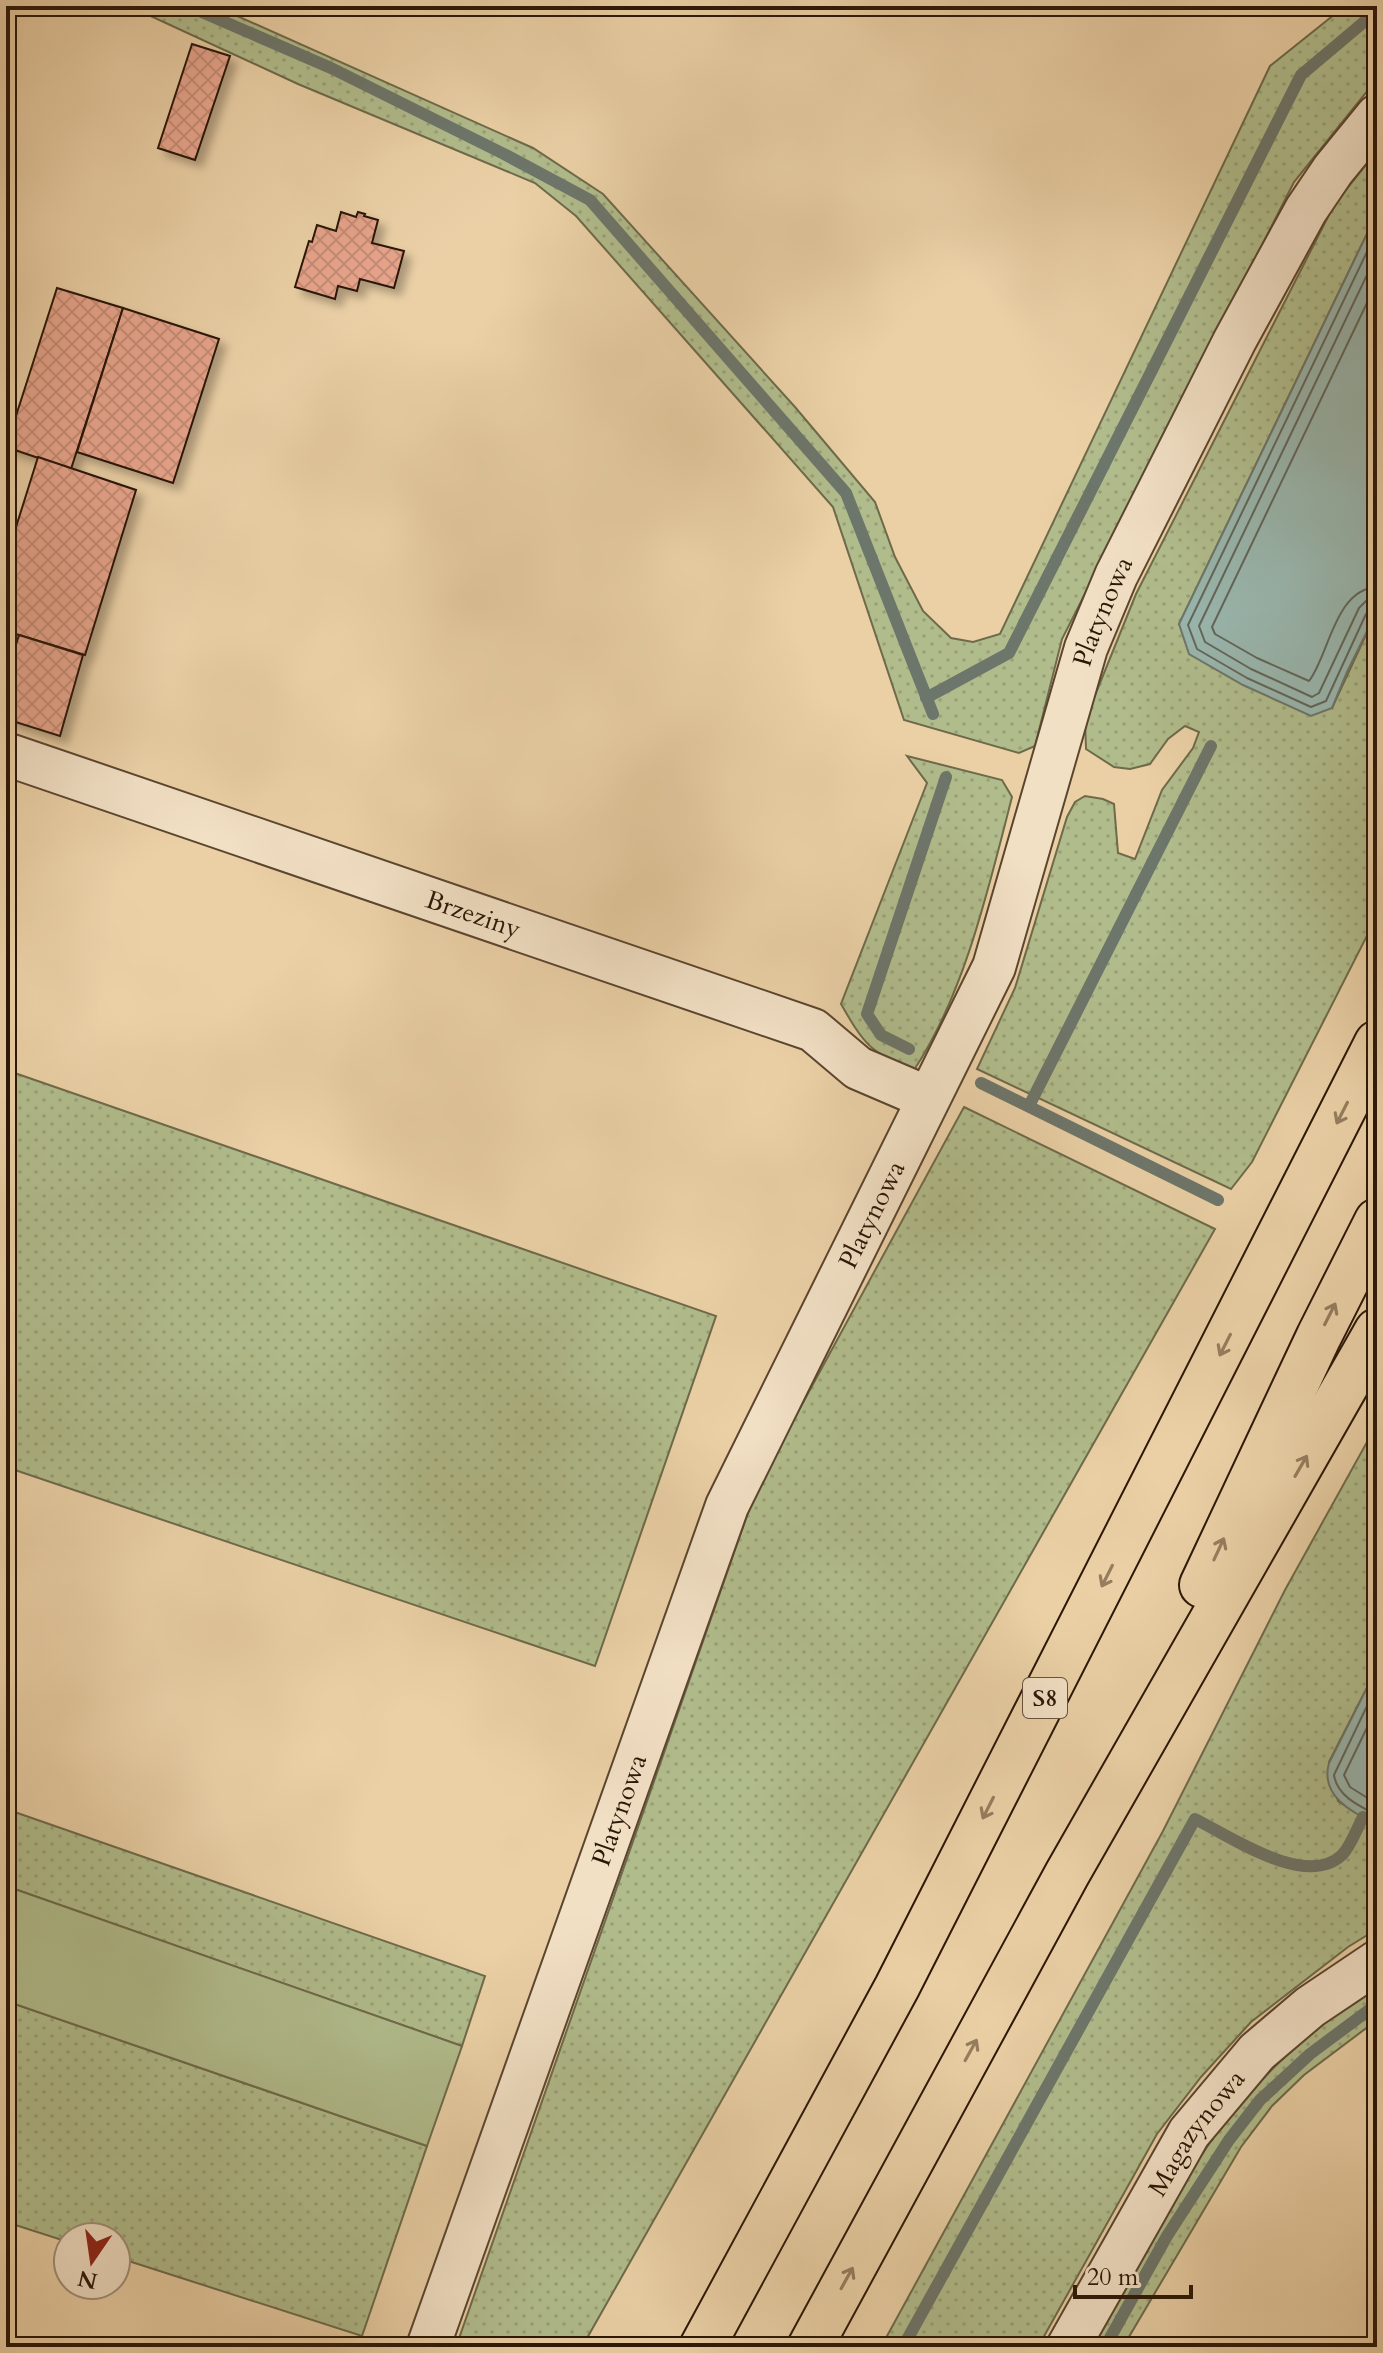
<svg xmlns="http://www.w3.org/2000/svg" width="1383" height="2353" viewBox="0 0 1383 2353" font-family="Cardo,serif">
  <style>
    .grass { fill: url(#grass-dots); stroke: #6e6a4a; stroke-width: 2 }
    .garden { fill: #b1bc8c; stroke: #6e6a4a; stroke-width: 2 }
    .water { fill: #99b6ad; stroke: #6d766b; stroke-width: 2 }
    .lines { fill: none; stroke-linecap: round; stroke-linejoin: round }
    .shore { stroke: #62665a; stroke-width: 2 }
    .stream { stroke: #6d766b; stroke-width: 12 }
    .building { fill: url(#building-cross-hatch); stroke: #2b1707; stroke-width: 2; filter: url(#shadow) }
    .minor-casing { stroke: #5b452f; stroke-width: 46 }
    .highway-casing { stroke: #2b1707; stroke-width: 48 }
    .minor { stroke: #f2e0c5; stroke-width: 42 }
    .highway { stroke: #ebd0a6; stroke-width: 44 }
    .oneway { stroke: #957d5e }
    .labels { text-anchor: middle; stroke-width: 6; stroke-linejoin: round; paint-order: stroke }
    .shield { fill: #f2e0c5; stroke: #675340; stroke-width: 2 }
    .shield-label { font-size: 24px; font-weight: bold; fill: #2b1707 }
    .street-label { font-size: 26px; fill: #2b1707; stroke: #f2e0c5 }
  </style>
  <defs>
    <pattern id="grass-dots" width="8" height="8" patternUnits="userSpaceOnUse" patternTransform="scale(2)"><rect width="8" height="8" fill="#b1bc8c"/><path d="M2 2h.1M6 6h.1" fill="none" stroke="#98a177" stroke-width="1.8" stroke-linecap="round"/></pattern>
    <pattern id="building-cross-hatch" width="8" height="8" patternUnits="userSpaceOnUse" patternTransform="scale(2)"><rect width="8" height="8" fill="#e6a48b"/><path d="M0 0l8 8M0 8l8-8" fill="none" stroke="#c58c76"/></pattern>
    <filter id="shadow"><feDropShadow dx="7" dy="7" stdDeviation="4" flood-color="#0004"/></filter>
  </defs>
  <rect width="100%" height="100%" fill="#ebd0a6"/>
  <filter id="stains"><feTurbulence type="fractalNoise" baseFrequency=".0025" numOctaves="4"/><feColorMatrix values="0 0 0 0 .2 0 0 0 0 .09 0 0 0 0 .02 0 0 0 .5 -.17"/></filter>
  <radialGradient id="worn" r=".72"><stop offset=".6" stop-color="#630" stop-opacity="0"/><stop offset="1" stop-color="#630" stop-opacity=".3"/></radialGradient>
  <g class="grass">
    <path d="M129 6H215L533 148 603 194 795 407 875 502 895 557 923 611 951 638 973 642 1000 634 1270 66 1345 6H1377V79L1294 182 1062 639 1035 746 1019 753 904 720 833 507 576 216 535 183 298 84Z"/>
    <path d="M1377 151V213L1179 624 1332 708 1377 611V916L1252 1162 1231 1189 977 1069 1015 988 1067 817 1075 802 1085 796 1103 799 1114 804 1118 853 1135 859 1162 790 1193 748 1199 732 1185 726 1168 739 1150 764 1130 769 1114 767 1086 749 1085 720 1136 594 1334 205Z"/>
    <path d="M907 756 1002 780 1012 797C989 886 965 993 914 1070 870 1053 864 1044 841 1004L927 783Z"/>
    <path d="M6 1070 716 1316 595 1666 6 1467Z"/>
    <path d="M964 1107 1215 1229 582 2347H456L757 1487Z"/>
    <path d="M1377 1424V1668L1329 1762 1338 1801 1377 1824V1929L1348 1947 1251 2022 1201 2077 1157 2134 1038 2347H881L1163 1831 1285 1590Z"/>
    <path d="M6 1809 485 1976 462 2046 6 1886Z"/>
    <path d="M1377 1986V2020L1304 2075 1272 2106 1241 2147 1123 2347H1092C1133 2274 1170 2197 1219 2130 1261 2074 1318 2023 1377 1986Z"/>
    <path d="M6 2001 427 2146 362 2336 116 2257V2237H68V2242L6 2222Z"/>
  </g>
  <path class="garden" d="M6 1886 462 2046 427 2146 6 2001Z"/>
  <g class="water">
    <path d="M1377 213V611L1347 672 1332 708 1311 716 1243 685 1189 654 1179 624Z"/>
    <path d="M1377 1668V1824C1350 1812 1320 1795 1329 1763Z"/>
  </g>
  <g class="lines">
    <g class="shore">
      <path d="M1377 231 1188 625 1197 649 1247 678 1311 707 1326 701 1366 614 1377 609"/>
      <path d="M1377 254 1199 626 1205 642 1251 669 1312 697 1319 693 1359 608 1366 601 1377 599"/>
      <path d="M1377 282 1212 627 1215 634 1257 658 1309 681C1329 655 1335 589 1377 587"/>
      <path d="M1377 1685 1334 1775C1337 1796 1359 1806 1377 1815"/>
      <path d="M1377 1707 1344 1775 1350 1787 1377 1804"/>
    </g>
    <g class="stream">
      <path d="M188 6 331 68 504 154 590 200 846 493 933 714"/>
      <path d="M926 698 1009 653 1301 75 1377 11"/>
      <path d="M909 1049 881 1035 867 1014 946 777"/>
      <path d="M981 1083 1218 1200"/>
      <path d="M1029 1106 1211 746"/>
      <path d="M903 2347 1195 1819C1231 1837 1306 1889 1342 1855 1351 1846 1357 1828 1363 1817"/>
      <path d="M1105 2347 1167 2236 1229 2140 1260 2100 1310 2054 1377 2004"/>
    </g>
  </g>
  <g class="building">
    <path d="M192 44 230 56 195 160 158 148Z"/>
    <path d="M341 212 356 217 358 212 365 214 364 216 378 220 372 243 404 251 394 288 360 279 357 291 338 286 335 299 295 287 309 241 312 242 317 225 336 231Z"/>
    <path d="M57 288 123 308 71 469 6 447Z"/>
    <path d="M123 308 219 339 173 483 77 452Z"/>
    <path d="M6 411 16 414 6 445Z"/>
    <path d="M38 457 136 490 85 655 6 631V559Z"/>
    <path d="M19 635 83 655 60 736 6 719V677Z"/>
  </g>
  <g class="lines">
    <defs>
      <g id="minor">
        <path id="s1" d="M6 754 813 1030 858 1068 928 1098"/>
        <path id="s2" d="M428 2347 727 1506 994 967 1086 648 1116 576 1235 340 1306 210 1333 170 1377 116"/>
        <path id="s3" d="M1068 2347 1189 2133 1257 2052 1310 2007 1377 1962"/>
      </g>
      <g id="highway">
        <path d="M1202 1585 1319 1336 1377 1221"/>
        <path d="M702 2347 897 1987 1377 1043"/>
        <path d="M810 2347 1067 1874 1377 1331"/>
      </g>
    </defs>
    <use href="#minor" class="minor-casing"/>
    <use href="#highway" class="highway-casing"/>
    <use href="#minor" class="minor"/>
    <use href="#highway" class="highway"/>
  </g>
  <defs><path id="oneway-shaft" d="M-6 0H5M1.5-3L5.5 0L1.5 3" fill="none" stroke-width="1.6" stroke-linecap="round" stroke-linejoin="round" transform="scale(2)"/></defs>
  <g class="oneway">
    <use href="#oneway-shaft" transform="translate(1342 1113) rotate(117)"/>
    <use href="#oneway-shaft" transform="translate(1330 1314) rotate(-63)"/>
    <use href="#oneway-shaft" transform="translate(1225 1345) rotate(117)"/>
    <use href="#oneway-shaft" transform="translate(1301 1466) rotate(-60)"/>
    <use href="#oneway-shaft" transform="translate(1219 1549) rotate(-65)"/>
    <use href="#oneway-shaft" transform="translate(1107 1576) rotate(117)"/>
    <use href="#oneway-shaft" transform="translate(988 1808) rotate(117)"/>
    <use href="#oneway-shaft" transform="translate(971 2050) rotate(-61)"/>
    <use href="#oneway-shaft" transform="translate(847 2278) rotate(-61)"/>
  </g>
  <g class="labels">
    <rect class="shield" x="1023" y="1678" width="44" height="40" rx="6"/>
    <g class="shield-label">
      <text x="1045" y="1706">S8</text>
    </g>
    <g class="street-label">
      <text dy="9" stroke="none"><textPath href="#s2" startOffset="1866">Platynowa</textPath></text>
      <text dy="9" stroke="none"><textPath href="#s1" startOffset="494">Brzeziny</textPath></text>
      <text dy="9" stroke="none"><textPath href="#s2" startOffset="1218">Platynowa</textPath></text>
      <text dy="9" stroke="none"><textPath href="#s2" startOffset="570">Platynowa</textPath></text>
      <text dy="9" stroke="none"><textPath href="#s3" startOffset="250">Magazynowa</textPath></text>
    </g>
  </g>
  <rect width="1383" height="2353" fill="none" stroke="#ebd0a6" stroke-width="32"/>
  <rect x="8" y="8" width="1367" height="2337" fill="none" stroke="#2b1707" stroke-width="4"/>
  <rect x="16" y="16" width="1351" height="2321" fill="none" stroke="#2b1707" stroke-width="2"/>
  <g transform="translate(92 2261) rotate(193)"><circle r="38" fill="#f2e0c5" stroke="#a29079" stroke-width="2"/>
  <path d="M0-6L14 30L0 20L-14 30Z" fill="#8f2418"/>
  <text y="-12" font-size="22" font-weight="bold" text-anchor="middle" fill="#2b1707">N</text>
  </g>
  <path d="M1075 2285v12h116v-12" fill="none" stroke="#2b1707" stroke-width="4"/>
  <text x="1087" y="2285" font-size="24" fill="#2b1707" stroke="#f2e0c5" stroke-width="6" paint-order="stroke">20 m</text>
  <rect width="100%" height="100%" filter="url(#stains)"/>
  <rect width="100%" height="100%" fill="url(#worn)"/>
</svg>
